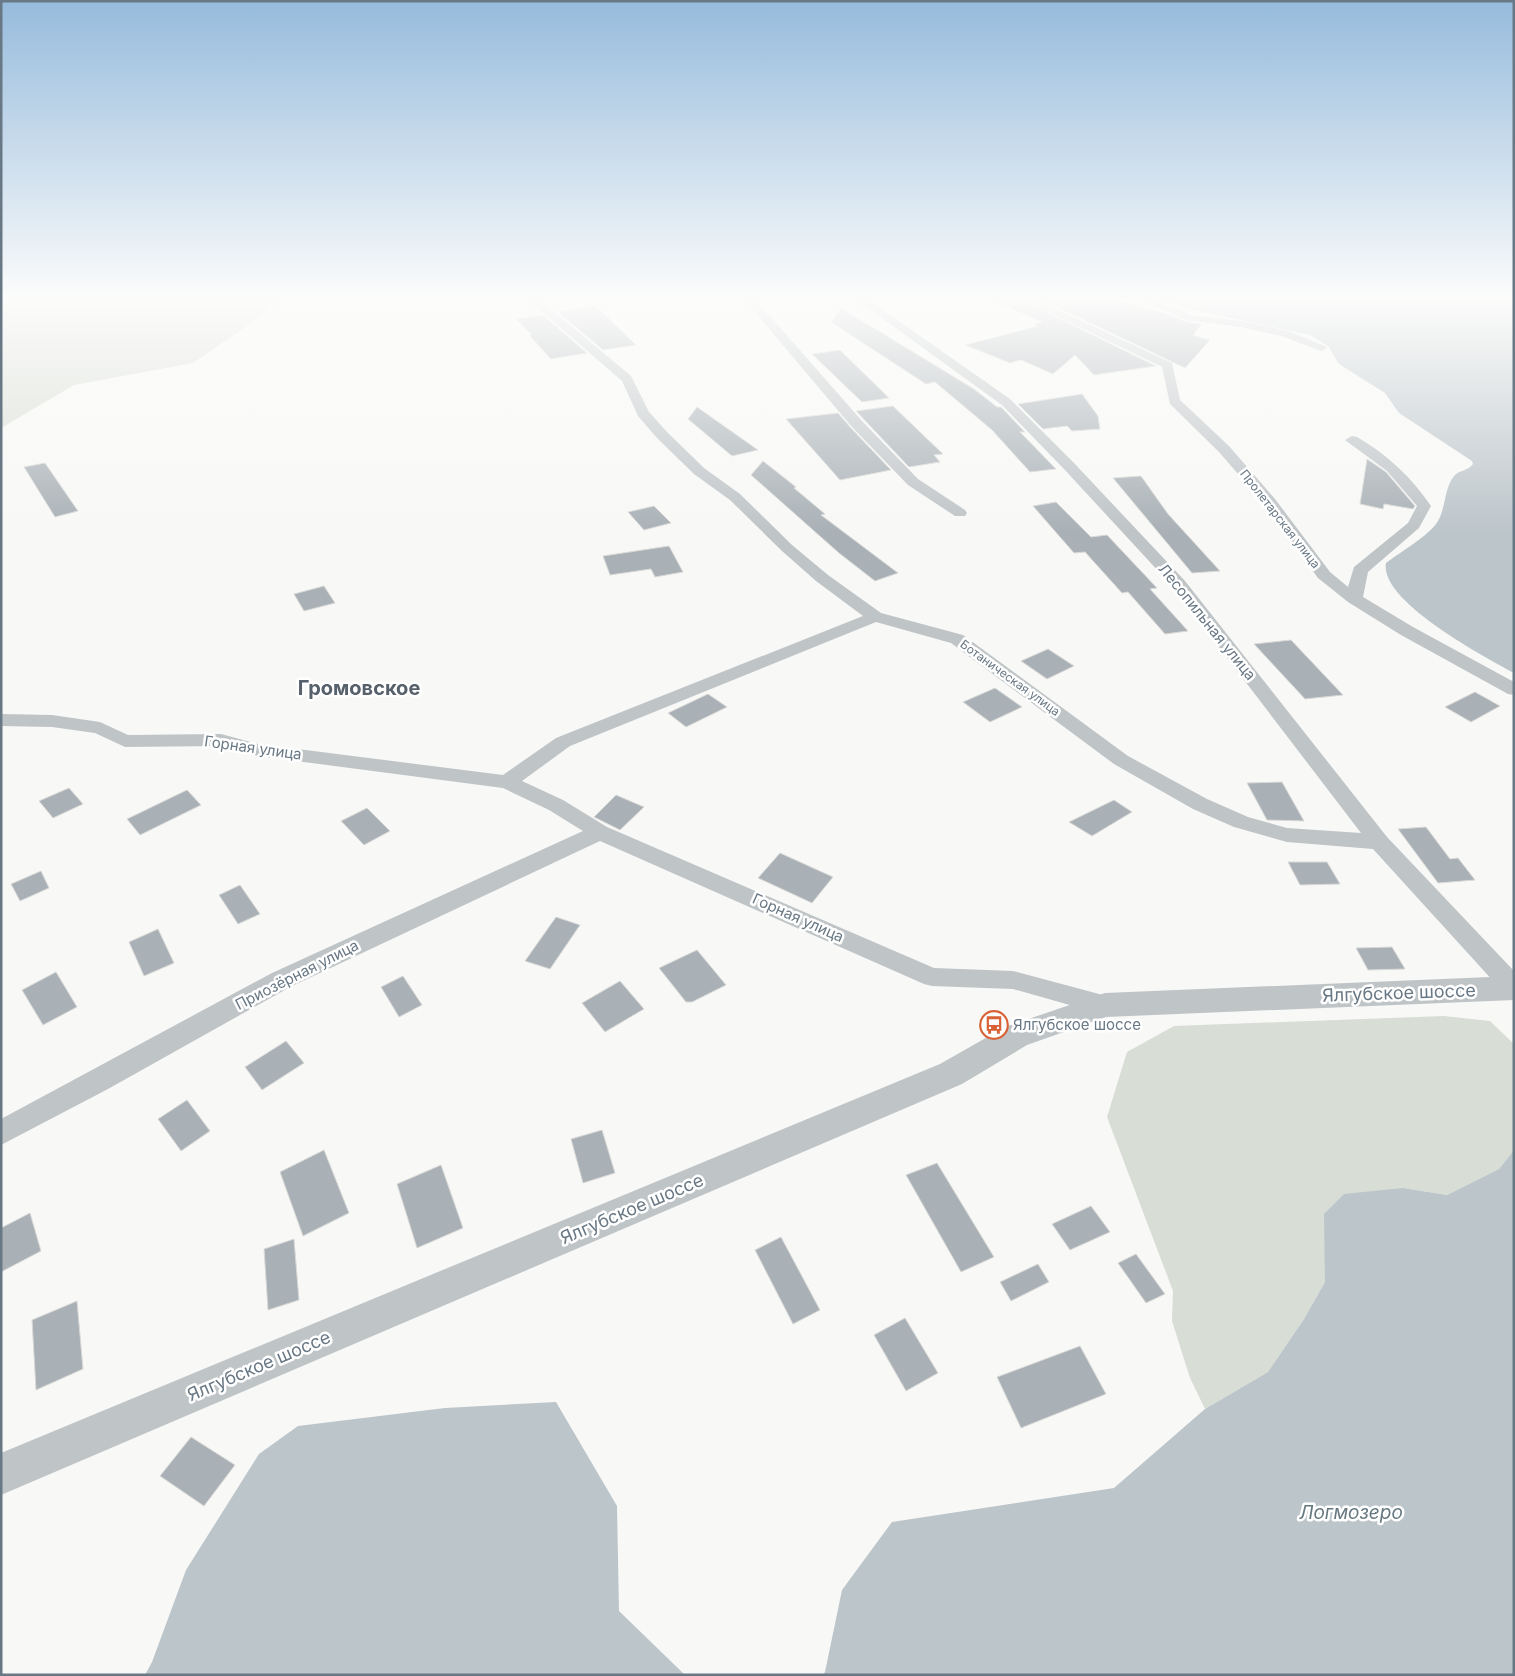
<svg xmlns="http://www.w3.org/2000/svg" width="1515" height="1676" viewBox="0 0 1515 1676" font-family="Inter,sans-serif">
  <style>
    .green { fill: #d8ddd5 }
    .water { fill: #bcc5ca }
    .building { fill: #a9b1b6; stroke: #dadad8 }
    .lines { fill: none; stroke-linecap: round; stroke-linejoin: round }
    .minor { fill: #bfc4c7; fill-rule: evenodd }
    .tertiary { fill: #bfc4c7; fill-rule: evenodd }
    .labels { text-anchor: middle; stroke-width: 5; stroke-linejoin: round; paint-order: stroke }
    .far-street-label { font-size: 12px; fill: #697885; stroke: #fff }
    .street-label { font-size: 15px; fill: #697885; stroke: #fff }
    .poi-label { font-size: 15px; fill: #697885; stroke: #fff; text-anchor: start }
    .near-street-label { font-size: 18px; fill: #697885; stroke: #fff }
    .near-water-label { font-size: 19px; font-style: italic; fill: #657880; stroke: #fff }
    .district-label { font-size: 20px; font-weight: bold; fill: #57616b; stroke: #fff }
  </style>
  <rect width="100%" height="100%" fill="#f8f8f6"/>
  <g class="green">
    <path d="M1 298H282L253 322 193 363 74 385 1 428Z"/>
    <path d="M1444 1016 1490 1021 1514 1044V1150L1499 1169 1447 1195 1403 1188 1325 1214V1282L1304 1319 1268 1372 1205 1409 1190 1378 1172 1321 1173 1291 1107 1117 1127 1052 1174 1026Z"/>
  </g>
  <g class="water">
    <path d="M1157 298H1514V673C1485 657 1379 601 1386 563 1400 552 1429 536 1438 521 1446 507 1444 489 1454 476 1459 470 1468 471 1473 464L1472 461 1399 413 1385 393 1339 364 1328 346 1310 335 1193 310Z"/>
    <path d="M1514 1150V1675H823L825 1672 842 1590 892 1522 1114 1488 1205 1409 1268 1372 1304 1319 1325 1282 1324 1214 1344 1194 1403 1188 1447 1195 1499 1169Z"/>
    <path d="M556 1402 617 1506 619 1611 685 1675H145L152 1662 186 1570 259 1454 298 1426 445 1408Z"/>
  </g>
  <g class="building">
    <path d="M988 298H1017L1156 366 1094 375 1075 355 1053 374 1021 360 1010 363 965 345 1038 326 1034 324 1042 322Z"/>
    <path d="M1038 298H1107L1168 314 1186 322 1202 324 1193 335 1210 340 1185 368Z"/>
    <path d="M595 306 603 313 636 345 603 350 558 312Z"/>
    <path d="M841 308 974 389 997 407H1001L1025 432H1020L1056 469 1030 472 992 430 935 382 926 384 831 322Z"/>
    <path d="M543 315 587 353 551 359 529 335H532L516 319Z"/>
    <path d="M840 350 889 398 862 402 812 354Z"/>
    <path d="M1082 394 1098 416 1100 429 1072 431 1067 426 1043 429 1018 404Z"/>
    <path d="M893 406 943 454 934 455 940 462 909 467 856 411Z"/>
    <path d="M697 407 758 450 732 456 688 419Z"/>
    <path d="M838 413 851 428 891 470 840 480 786 419Z"/>
    <path d="M1367 459 1386 472 1415 506 1413 509 1384 504 1383 509 1360 504Z"/>
    <path d="M763 461 796 487 794 488 825 514 821 515 898 573 875 581 839 553 751 475Z"/>
    <path d="M45 463 78 511 55 517 24 467Z"/>
    <path d="M1141 476 1168 514 1220 571 1192 573 1113 478Z"/>
    <path d="M1056 502 1091 537 1107 535 1157 588 1150 589 1188 631 1165 634 1128 592 1122 593 1085 552 1074 553 1033 506Z"/>
    <path d="M654 506 671 523 644 530 628 512Z"/>
    <path d="M669 546 683 572 655 577 651 569 610 575 603 556Z"/>
    <path d="M324 586 335 603 304 611 294 594Z"/>
    <path d="M1291 640 1343 695 1305 699 1254 644Z"/>
    <path d="M1048 649 1074 666 1047 679 1021 661Z"/>
    <path d="M995 688 1022 707 990 722 963 702Z"/>
    <path d="M1475 692 1500 706 1471 722 1445 707Z"/>
    <path d="M708 694 727 707 686 727 668 713Z"/>
    <path d="M1282 782 1304 821 1267 820 1247 783Z"/>
    <path d="M69 788 83 804 53 818 39 801Z"/>
    <path d="M187 790 201 805 140 835 127 819Z"/>
    <path d="M616 795 644 807 620 830 594 817Z"/>
    <path d="M1114 800 1132 812 1092 836 1069 822Z"/>
    <path d="M367 808 390 831 364 845 341 821Z"/>
    <path d="M1426 827 1450 859 1458 858 1475 880 1438 883 1398 829Z"/>
    <path d="M780 853 833 877 812 903 758 878Z"/>
    <path d="M1288 862H1327L1340 884 1300 885Z"/>
    <path d="M41 871 49 888 20 901 11 884Z"/>
    <path d="M240 885 260 914 238 924 219 895Z"/>
    <path d="M556 917 580 925 550 969 525 961Z"/>
    <path d="M158 929 174 963 144 976 129 942Z"/>
    <path d="M1392 947 1405 969 1368 970 1356 948Z"/>
    <path d="M697 950 726 985 692 1002H686L659 968Z"/>
    <path d="M56 972 77 1007 43 1025 22 990Z"/>
    <path d="M403 976 422 1005 399 1017 381 987Z"/>
    <path d="M620 981 644 1009 605 1032 582 1003Z"/>
    <path d="M286 1041 304 1063 262 1090 245 1067Z"/>
    <path d="M187 1100 210 1131 181 1151 158 1119Z"/>
    <path d="M602 1130 615 1173 583 1183 571 1139Z"/>
    <path d="M324 1150 349 1213 303 1236 280 1172Z"/>
    <path d="M937 1163 994 1257 961 1272 906 1175Z"/>
    <path d="M441 1165 463 1228 417 1248 397 1184Z"/>
    <path d="M1091 1206 1110 1232 1070 1250 1052 1224Z"/>
    <path d="M30 1213 41 1251 1 1272V1228Z"/>
    <path d="M781 1237 820 1310 793 1324 755 1250Z"/>
    <path d="M294 1239 299 1300 268 1310 264 1249Z"/>
    <path d="M1136 1254 1165 1294 1146 1303 1118 1263Z"/>
    <path d="M1038 1264 1049 1282 1011 1301 1000 1282Z"/>
    <path d="M77 1301 83 1369 36 1390 32 1320Z"/>
    <path d="M905 1318 938 1373 906 1391 874 1335Z"/>
    <path d="M1080 1346 1106 1394 1021 1428 997 1377Z"/>
    <path d="M191 1437 235 1465 204 1506 160 1476Z"/>
  </g>
  <g class="lines">
    <g class="minor">
      <path d="M526 298H538L631 376 649 412 667 432 704 468 740 494 792 545 828 575 881 613 963 635 1128 756 1207 799 1248 817 1287 828 1361 833 1173 587 1064 469 1002 405 854 298H866L1010 399 1074 463 1185 581 1387 837 1514 971V997L1505 994 1373 849 1287 842 1234 827 1193 809 1114 764 951 643 876 622 570 746 522 781 563 800 607 827 934 968 1013 971 1114 998 1117 1005 1114 1012 1105 1015 1013 989 932 986 924 984 600 841 290 987 108 1089 1 1145V1119L272 973 583 831 549 810 503 788 258 756 221 746 125 747 95 733 52 727 1 726V714L52 715 100 722 128 735 221 734 258 744 503 775 556 738 863 616 816 581 782 551 730 500 694 474 657 438 638 416 622 381Z"/>
      <path d="M743 298H754L862 421 918 479 965 510 967 513 965 516H955L908 485 852 427Z"/>
      <path d="M1019 298H1033L1172 363 1180 400 1229 446 1275 499 1330 572 1348 587 1354 567 1408 523 1417 506 1387 471 1345 440 1352 436 1357 437C1387 454 1412 478 1431 506L1419 528 1368 572 1363 597 1413 627 1514 682V695L1508 694 1401 635 1348 602 1318 578 1265 505 1219 452 1170 404 1162 367Z"/>
      <path d="M1136 298H1151L1192 315 1241 321 1288 331 1325 346 1327 348 1321 351 1281 336 1241 327 1186 320Z"/>
    </g>
    <path class="tertiary" d="M1514 976V1000L1106 1017 1027 1045 962 1084 1 1495V1453L940 1064 1005 1027 1105 993Z"/>
  </g>
  <linearGradient id="sky" x2="0" y2="1"><stop stop-color="#96bbdc"/><stop offset="0.56" stop-color="#fcfcfb"/><stop offset="1" stop-color="#fcfcfb" stop-opacity="0"/></linearGradient>
  <rect width="1515" height="533" fill="url(#sky)"/>
  <defs>
    <symbol id="bus-ring" viewBox="-11 -11 22 22"><circle r="9.5" fill="#fff" stroke="#d86236" stroke-width="1.5"/><path d="M-5-6H5V4H4V6H2V4H-2V6H-4V4H-5ZM-3.5-4V0h7V-4ZM-3.5 1.2v1.5H-2V1.2ZM2 1.2v1.5H3.5V1.2Z" fill="#d86236"/></symbol>
  </defs>
  <g fill-rule="evenodd">
    <use href="#bus-ring" x="978" y="1009" width="32" height="32"/>
  </g>
  <g class="labels">
    <g class="far-street-label">
      <text transform="translate(1280 519) rotate(52)" y="4">Пролетарская улица</text>
      <text transform="translate(1010 678) rotate(36)" y="4">Ботаническая улица</text>
    </g>
    <g class="street-label">
      <text transform="translate(1207 622) rotate(51)" y="5">Лесопильная улица</text>
      <text transform="translate(253 748) rotate(8)" y="5">Горная улица</text>
      <text transform="translate(798 918) rotate(24)" y="5">Горная улица</text>
      <text transform="translate(297 975) rotate(-27)" y="5">Приозёрная улица</text>
    </g>
    <g class="poi-label">
      <text x="1013" y="1030">Ялгубское шоссе</text>
    </g>
    <g class="near-street-label">
      <text transform="translate(1399 993) rotate(-2)" y="6">Ялгубское шоссе</text>
      <text transform="translate(632 1209) rotate(-23)" y="6">Ялгубское шоссе</text>
      <text transform="translate(259 1366) rotate(-23)" y="6">Ялгубское шоссе</text>
    </g>
    <g class="near-water-label">
      <text x="1351" y="1519">Логмозеро</text>
    </g>
    <g class="district-label">
      <text x="359" y="695">Громовское</text>
    </g>
  </g>
  <rect width="1515" height="1676" fill="none" stroke="#697885" stroke-width="5"/>
</svg>
